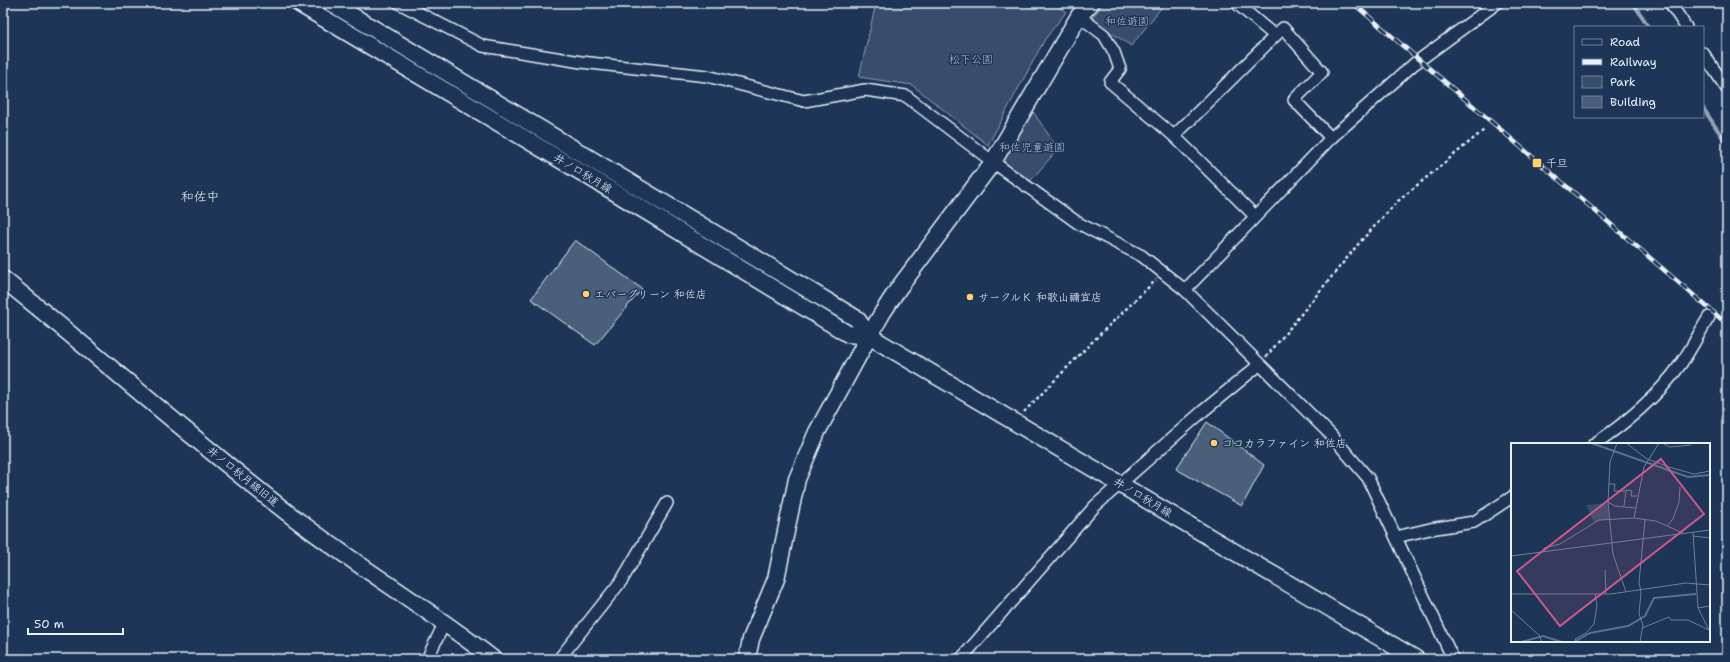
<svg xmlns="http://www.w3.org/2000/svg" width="1730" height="662" viewBox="0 0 1730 662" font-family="'Shantell Sans','Klee One',sans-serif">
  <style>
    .green { fill: #374d6c; stroke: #909fb2 }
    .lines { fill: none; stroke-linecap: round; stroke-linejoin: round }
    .stream { stroke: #95a4b5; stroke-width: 4 }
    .building { fill: #495e7a; stroke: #e8f1f8 }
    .street-casing { stroke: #e8f1f8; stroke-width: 14 }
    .secondary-casing { stroke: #e8f1f8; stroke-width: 19 }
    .path { stroke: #e8f1f8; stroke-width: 2.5; stroke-dasharray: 3 3; stroke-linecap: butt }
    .street { stroke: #1d3557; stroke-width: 11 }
    .secondary { stroke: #1d3557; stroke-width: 16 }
    .rail-casing { stroke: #e8f1f8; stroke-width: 4.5 }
    .rail { stroke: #1d3557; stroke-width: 3; stroke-dasharray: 9; stroke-linecap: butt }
    .poi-dot { fill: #ffd166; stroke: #1d3557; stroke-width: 1.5 }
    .labels { text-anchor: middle; stroke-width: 3; stroke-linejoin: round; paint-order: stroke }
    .park-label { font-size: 11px; fill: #b3c0ce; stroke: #1d3557 }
    .poi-label { font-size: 11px; fill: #e8f1f8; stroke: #1d3557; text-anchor: start }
    .street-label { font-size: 11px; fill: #e8f1f8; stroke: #1d3557 }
    .quarter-label { font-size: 13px; fill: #e8f1f8; stroke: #1d3557 }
    .inset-river { fill: none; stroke: #5d7089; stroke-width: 2 }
    .inset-road { fill: none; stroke: #6e8097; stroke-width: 1 }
    .view { fill: #cd598a; fill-opacity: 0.15; stroke: #cd598a; stroke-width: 2 }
    .inset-edge { fill: none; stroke: #e8f1f8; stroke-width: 2 }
  </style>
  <rect width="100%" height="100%" fill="#1d3557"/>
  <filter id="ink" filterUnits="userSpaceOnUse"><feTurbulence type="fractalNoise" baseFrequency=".025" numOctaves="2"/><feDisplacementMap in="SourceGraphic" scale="8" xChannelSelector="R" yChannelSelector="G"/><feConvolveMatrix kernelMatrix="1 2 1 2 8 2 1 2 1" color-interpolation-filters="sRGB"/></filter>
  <g filter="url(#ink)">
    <g class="green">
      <path d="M876 3H1053L1066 12 1045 39 988 145 912 85 859 77Z"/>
      <path d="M1104 3H1165L1131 46 1091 19Z"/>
      <path d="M1032 110 1058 149 1026 186 1001 160Z"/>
    </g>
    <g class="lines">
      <g class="stream">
        <path d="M1633 3 1649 27"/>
        <path d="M1703 108 1727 144"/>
      </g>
    </g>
    <g class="building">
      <path d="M575 240 642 289 595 345 531 299Z"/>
      <path d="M1207 422 1264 465 1242 506 1176 469Z"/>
    </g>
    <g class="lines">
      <defs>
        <g id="street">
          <path d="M399 3 483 46 581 62 707 76 804 101 865 90 906 96 993 162 1078 223 1142 256 1185 290 1331 435 1368 478 1453 659"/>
          <path d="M1236 3 1275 36"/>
          <path d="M1670 3 1686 27"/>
          <path d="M1079 16 1104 35 1114 52 1120 69 1110 82 1174 136 1255 216"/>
          <path d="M1703 53 1727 89"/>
          <path d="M1174 136 1283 28 1322 72 1294 100 1331 138"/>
          <path d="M1185 290 1331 138 1414 64 1497 3"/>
          <path d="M1594 444C1624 425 1660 394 1680 365 1691 350 1699 333 1709 317"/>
          <path d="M1396 537 1430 529 1474 522 1512 497"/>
          <path d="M427 659 445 622"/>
          <path d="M559 659 622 580 667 503"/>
          <path d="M961 659 1095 506 1203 411 1259 365"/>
        </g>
        <g id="secondary">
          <path d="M298 3 616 193 848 334 869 336"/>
          <path d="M331 3 857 319 869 336 1416 659"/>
          <path d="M3 279C96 354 186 433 280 507 348 561 424 605 493 659"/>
          <path d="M747 659 751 639 776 579 797 479 817 432 869 336 883 312 898 289 993 162 1079 16 1091 3"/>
        </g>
      </defs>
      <use href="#street" class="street-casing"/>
      <use href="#secondary" class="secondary-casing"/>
      <g class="path">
        <path d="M1266 357 1360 242 1398 201 1484 130"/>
        <path d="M1024 412 1091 343 1156 280"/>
      </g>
      <use href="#street" class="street"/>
      <use href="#secondary" class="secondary"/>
      <defs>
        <path id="rail" d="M1353 3 1727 324"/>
      </defs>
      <use href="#rail" class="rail-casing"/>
      <use href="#rail" class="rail"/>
    </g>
  </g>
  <g class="poi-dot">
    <rect x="1532" y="158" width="10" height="10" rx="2"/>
    <circle cx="586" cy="294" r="4"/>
    <circle cx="970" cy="297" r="4"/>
    <circle cx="1214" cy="443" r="4"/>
  </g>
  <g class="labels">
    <g class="park-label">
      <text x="1127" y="25">和佐遊園</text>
      <text x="971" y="63">松下公園</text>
      <text x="1032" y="151">和佐児童遊園</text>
    </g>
    <g class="poi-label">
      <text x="1546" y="167">千旦</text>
      <text x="594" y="298">エバーグリーン 和佐店</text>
      <text x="978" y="301">サークルＫ 和歌山禰宜店</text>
      <text x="1222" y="447">ココカラファイン 和佐店</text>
    </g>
    <g class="street-label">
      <text transform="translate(583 173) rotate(31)" y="4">井ノ口秋月線</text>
      <text transform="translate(243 476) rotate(39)" y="4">井ノ口秋月線旧道</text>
      <text transform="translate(1143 497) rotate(31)" y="4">井ノ口秋月線</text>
    </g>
    <g class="quarter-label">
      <text x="200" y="201">和佐中</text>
    </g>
  </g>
  <g transform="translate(1511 443)">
    <rect width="199" height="199" fill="#1d3557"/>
    <path d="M96 60 98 76 83 79 75 62Z" fill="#374d6c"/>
    <path class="inset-river" d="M80 0 177 34 199 32M10 199 32 193 51 199M63 199 79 190 117 183 134 173 143 155 185 151"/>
    <path class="inset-road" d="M106 0 99 19 97 59 102 111 115 149M115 0 136 16 161 25 183 31 199 28M151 0 159 4 180 2M98 41H104L103 48H114M97 59 104 63 124 65M113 63 115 47 121 48 120 53H126M123 75 133 24 148 0M157 82 162 76 168 59 169 44M182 89 187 165 199 189M182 93 199 95M32 109 33 105 49 101 88 77 123 75 145 78 172 90M0 113 199 87M94 127 95 151M0 151H100L175 140 199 142M187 165 199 163M0 167 29 193 30 198 33 199M131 185 158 174 160 177H177L198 187M65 199 64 196 75 190 83 181 86 162 84 151M129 199 132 182 128 171 130 149 128 139 134 77"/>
    <path class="view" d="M150 16 193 71 49 183 6 128Z"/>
    <rect width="199" height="199" class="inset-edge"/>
  </g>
  <rect width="1730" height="662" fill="none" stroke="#1d3557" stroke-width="16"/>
  <rect x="8" y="8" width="1714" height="646" fill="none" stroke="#e8f1f8" stroke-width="1.5" filter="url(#ink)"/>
  <rect x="1574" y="26" width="130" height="92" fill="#1d3557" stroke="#6e8097"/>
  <rect x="1582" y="39" width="20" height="6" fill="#1d3557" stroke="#6e8097"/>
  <text x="1610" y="46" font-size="12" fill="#e8f1f8">Road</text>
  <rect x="1582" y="59" width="20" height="6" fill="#e8f1f8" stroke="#6e8097"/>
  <text x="1610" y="66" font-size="12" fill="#e8f1f8">Railway</text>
  <rect x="1582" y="76" width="20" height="12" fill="#374d6c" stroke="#6e8097"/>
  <text x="1610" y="86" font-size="12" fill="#e8f1f8">Park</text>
  <rect x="1582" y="96" width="20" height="12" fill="#495e7a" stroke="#6e8097"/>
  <text x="1610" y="106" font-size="12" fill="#e8f1f8">Building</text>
  <path d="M28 628v6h95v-6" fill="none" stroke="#e8f1f8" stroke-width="2"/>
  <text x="34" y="628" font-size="12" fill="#e8f1f8" stroke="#1d3557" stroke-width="3" paint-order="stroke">50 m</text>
</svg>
